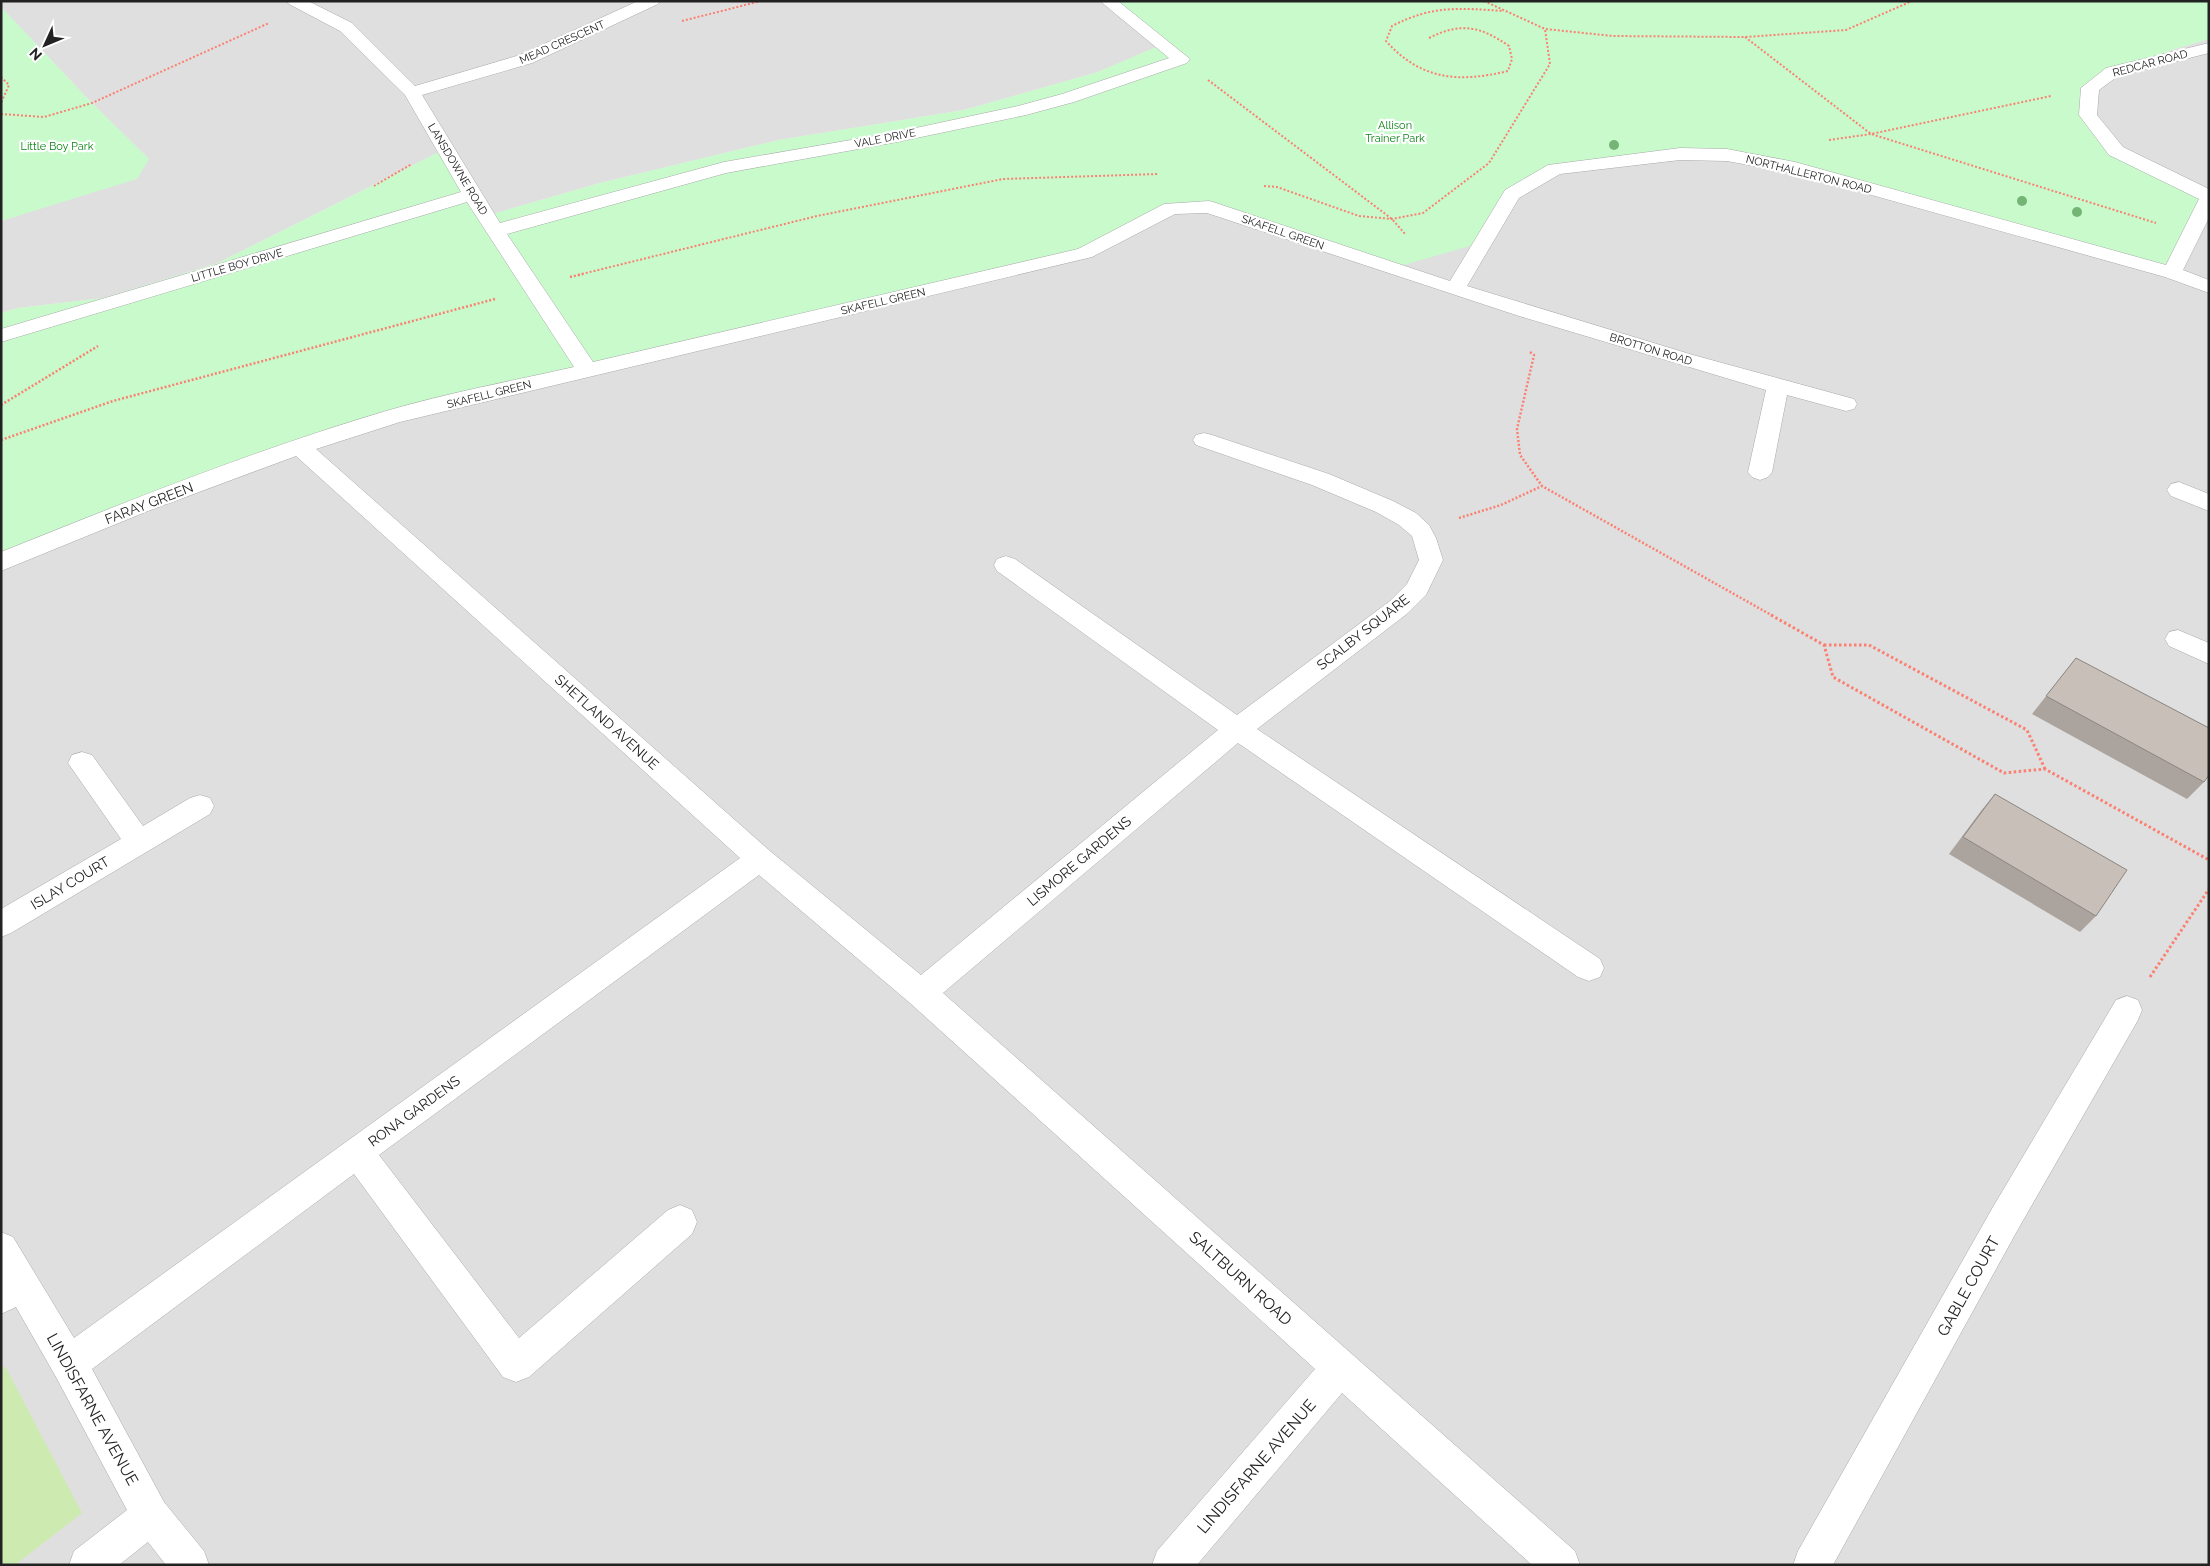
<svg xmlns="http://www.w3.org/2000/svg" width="2210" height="1566" viewBox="0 0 2210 1566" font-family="Raleway,sans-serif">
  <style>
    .residential { fill: #e0dfdf }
    .grass { fill: #cdebb0 }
    .park { fill: #c8facc }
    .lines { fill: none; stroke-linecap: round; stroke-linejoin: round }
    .minor-casing { stroke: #a9a9a9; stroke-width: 1 }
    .path-far2 { stroke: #fa8072; stroke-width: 2; stroke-dasharray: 2 2; stroke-linecap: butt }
    .path-far1 { stroke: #fa8072; stroke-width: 2.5; stroke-dasharray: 2 2; stroke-linecap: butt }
    .path { stroke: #fa8072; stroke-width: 3; stroke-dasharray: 2.5 2.5; stroke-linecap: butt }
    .minor { fill: #fff; fill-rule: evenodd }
    .tree { fill: #74b475 }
    .wall { fill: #aba49e }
    .building { fill: #c7bfb8; stroke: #8b8681 }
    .labels { text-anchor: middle; stroke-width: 4.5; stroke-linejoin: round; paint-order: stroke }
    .far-street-label { font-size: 11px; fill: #222; stroke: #fff }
    .far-park-label { font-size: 11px; fill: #0c8416; stroke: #fff }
    .street-label { font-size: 14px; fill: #222; stroke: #fff }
    .near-street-label { font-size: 16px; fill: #222; stroke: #fff }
  </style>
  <rect width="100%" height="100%" fill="#f2efe9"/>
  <g class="residential">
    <path d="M1 1H1108L1164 44 1098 72 964 110 779 140 600 183 489 215 443 150 218 263 103 298 18 308 1 313V221L20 215 149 159 92 103 1 7Z"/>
    <path d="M2209 39V196L2116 151 2088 115 2090 88 2112 72 2175 49Z"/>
    <path d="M1680 154 2209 198V1565H1V562L299 446 1171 208 1512 194 1555 169Z"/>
  </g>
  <path class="grass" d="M5 1366 82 1513 15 1565H1V1369Z"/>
  <g class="park">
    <path d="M1108 1H2209V39L2175 49 2112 72 2090 88 2089 115 2116 151 2209 196 2172 273 1727 155 1555 169 1512 194 1484 242 1393 268 1209 207 1172 208 1092 249 299 446 1 562V313L18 308 103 298 218 263 443 150 489 215 600 183 779 140 964 110 1098 72 1163 44Z"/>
    <path d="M1 7 92 103 149 159 137 179 1 221Z"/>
  </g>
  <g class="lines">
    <defs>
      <g id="minor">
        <path d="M287 1H308L352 23 415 86 520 55 638 1H660L658 4 532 63 422 95 500 223 724 162 897 132 1018 106 1062 94 1169 58 1100 1H1118L1190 59 1187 63 1074 102 1026 115 897 142 726 173 507 234 593 362 1078 249 1164 204 1209 201 1216 203 1450 281 1505 190 1548 165 1680 148 1727 149 1795 162 2166 265 2199 199 2109 155 2079 115 2081 88 2106 68 2209 43V53L2118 76 2099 90 2097 115 2123 147 2209 189V218L2183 270 2209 280V293L2165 277 1793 173 1727 161 1680 160 1560 174 1519 198 1467 286 1693 355 1854 399 1857 404 1854 409 1846 411 1787 395 1772 472 1768 477 1760 480 1752 477 1748 472 1766 390 1519 316 1207 213 1175 214 1092 257 400 422 316 449 770 851 921 975 1218 730 997 571 994 565 997 559 1006 556 1015 559 1237 715 1390 601 1407 584 1419 560 1412 536 1399 525 1376 512 1312 485 1196 445 1193 440 1196 435 1204 433 1212 435 1329 474 1393 501 1416 513 1429 525 1436 538 1443 560 1426 595 1408 613 1257 729 1600 959 1604 968 1600 977 1589 981 1578 977 1238 743 943 993 1575 1551 1580 1565H1532L1342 1393 1197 1565H1152L1157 1551 1315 1369 910 1003 759 875 379 1155 519 1338 668 1210 680 1205 692 1210 697 1222 692 1234 529 1377 516 1382 503 1377 354 1174 92 1369 164 1502 204 1551 209 1565H166L148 1542 119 1565H69L74 1551 127 1510 56 1377 16 1307 1 1314V1232L13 1237 74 1338 740 858 296 456 148 511 1 571V552C128 501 255 450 386 411 447 393 512 381 574 367L467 202 1 342V329L461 192 405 95 340 31 289 4Z"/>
        <path d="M2179 482 2209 494V511L2171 496 2167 490 2171 484Z"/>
        <path d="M2178 630 2209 643V664L2169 646 2165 639 2169 632Z"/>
        <path d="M82 752 92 755 143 826 190 798 200 795 210 798 214 806 210 814 11 933 1 937V909L121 839 68 763 72 755Z"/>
        <path d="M2127 996 2138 1000 2142 1010 2138 1020 2017 1231 1833 1565H1793L1798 1551 1993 1207 2116 1000Z"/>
      </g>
    </defs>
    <use href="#minor" class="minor-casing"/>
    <g class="path-far2">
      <path d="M1484 1 1545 29 1613 36 1745 37 1846 30 1912 1"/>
      <path d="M682 21 761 1"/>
      <path d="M1745 37 1871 134 2156 223"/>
      <path d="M1429 38C1461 22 1480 26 1509 46L1512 59 1508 71C1458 83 1421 80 1386 41L1392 26C1433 5 1459 8 1504 11"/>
      <path d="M1 77 9 85 1 103"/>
      <path d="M1208 80 1392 219 1406 235"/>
      <path d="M1 114 44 117 92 103 269 23"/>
      <path d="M1829 140 1871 134 2051 96"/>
      <path d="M374 186 412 164"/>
      <path d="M1264 186 1277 187 1359 216 1392 219 1423 213 1489 163 1550 64 1545 29"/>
      <path d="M578 275 817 216 1003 179 1158 174"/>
    </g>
    <g class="path-far1">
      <path d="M570 277 583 274"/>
      <path d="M1530 352 1534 355 1517 429 1520 455 1542 486 1773 616"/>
      <path d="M1 405 98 346"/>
      <path d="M1 440 113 401 495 299"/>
      <path d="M1459 518 1501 505 1542 486"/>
    </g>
    <g class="path">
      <path d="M1771 615 1824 645 1833 677 2004 773 2045 769 2209 860"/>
      <path d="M1824 645H1869L2027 730 2045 769"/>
      <path d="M2150 977 2209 889"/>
    </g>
    <use href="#minor" class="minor"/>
  </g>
  <g class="tree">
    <circle cx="1614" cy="145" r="5"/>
    <circle cx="2022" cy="201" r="5"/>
    <circle cx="2077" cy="212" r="5"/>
  </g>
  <g class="wall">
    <path d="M2076 658 2204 782 2187 799 2032 714Z"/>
    <path d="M1995 794 2096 916 2080 932 1949 854 1981 811Z"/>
  </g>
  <g class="building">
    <path d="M2076 658 2209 728V775L2204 782 2046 696Z"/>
    <path d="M1995 794 2127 870 2096 916 1963 837Z"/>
  </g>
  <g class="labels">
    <g class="far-street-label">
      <text transform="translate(562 42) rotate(-24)" y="4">MEAD CRESCENT</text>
      <text transform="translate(2150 63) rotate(-15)" y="4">REDCAR ROAD</text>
      <text transform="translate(885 138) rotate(-11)" y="4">VALE DRIVE</text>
      <text transform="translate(458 169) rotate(59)" y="4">LANSDOWNE ROAD</text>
      <text transform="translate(1809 174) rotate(14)" y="4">NORTHALLERTON ROAD</text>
      <text transform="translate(1283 232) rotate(19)" y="4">SKAFELL GREEN</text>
      <text transform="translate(237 265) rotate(-16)" y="4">LITTLE BOY DRIVE</text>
      <text transform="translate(883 301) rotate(-13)" y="4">SKAFELL GREEN</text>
      <text transform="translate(1651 349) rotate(17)" y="4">BROTTON ROAD</text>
      <text transform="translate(489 394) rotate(-14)" y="4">SKAFELL GREEN</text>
    </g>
    <g class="far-park-label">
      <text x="1395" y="129">Allison<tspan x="1395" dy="13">Trainer Park</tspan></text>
      <text x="57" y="150">Little Boy Park</text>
    </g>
    <g class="street-label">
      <text transform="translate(149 503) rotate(-21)" y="5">FARAY GREEN</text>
      <text transform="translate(1363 632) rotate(-38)" y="5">SCALBY SQUARE</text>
      <text transform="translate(607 722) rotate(42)" y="5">SHETLAND AVENUE</text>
      <text transform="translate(1079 861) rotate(-40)" y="5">LISMORE GARDENS</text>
      <text transform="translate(70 883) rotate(-31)" y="5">ISLAY COURT</text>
      <text transform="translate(414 1111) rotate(-36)" y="5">RONA GARDENS</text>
    </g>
    <g class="near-street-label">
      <text transform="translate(1241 1278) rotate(42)" y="6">SALTBURN ROAD</text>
      <text transform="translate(1968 1286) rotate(-61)" y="6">GABLE COURT</text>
      <text transform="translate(93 1409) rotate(61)" y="6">LINDISFARNE AVENUE</text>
      <text transform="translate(1256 1466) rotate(-49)" y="6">LINDISFARNE AVENUE</text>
    </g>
  </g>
  <rect width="2210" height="1566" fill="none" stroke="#222222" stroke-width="5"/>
  <g transform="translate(45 45) rotate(226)" stroke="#ffffff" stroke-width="4" paint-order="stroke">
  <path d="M0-4L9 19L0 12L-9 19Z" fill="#222222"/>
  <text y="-8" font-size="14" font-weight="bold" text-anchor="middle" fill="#222222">N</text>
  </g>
</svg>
